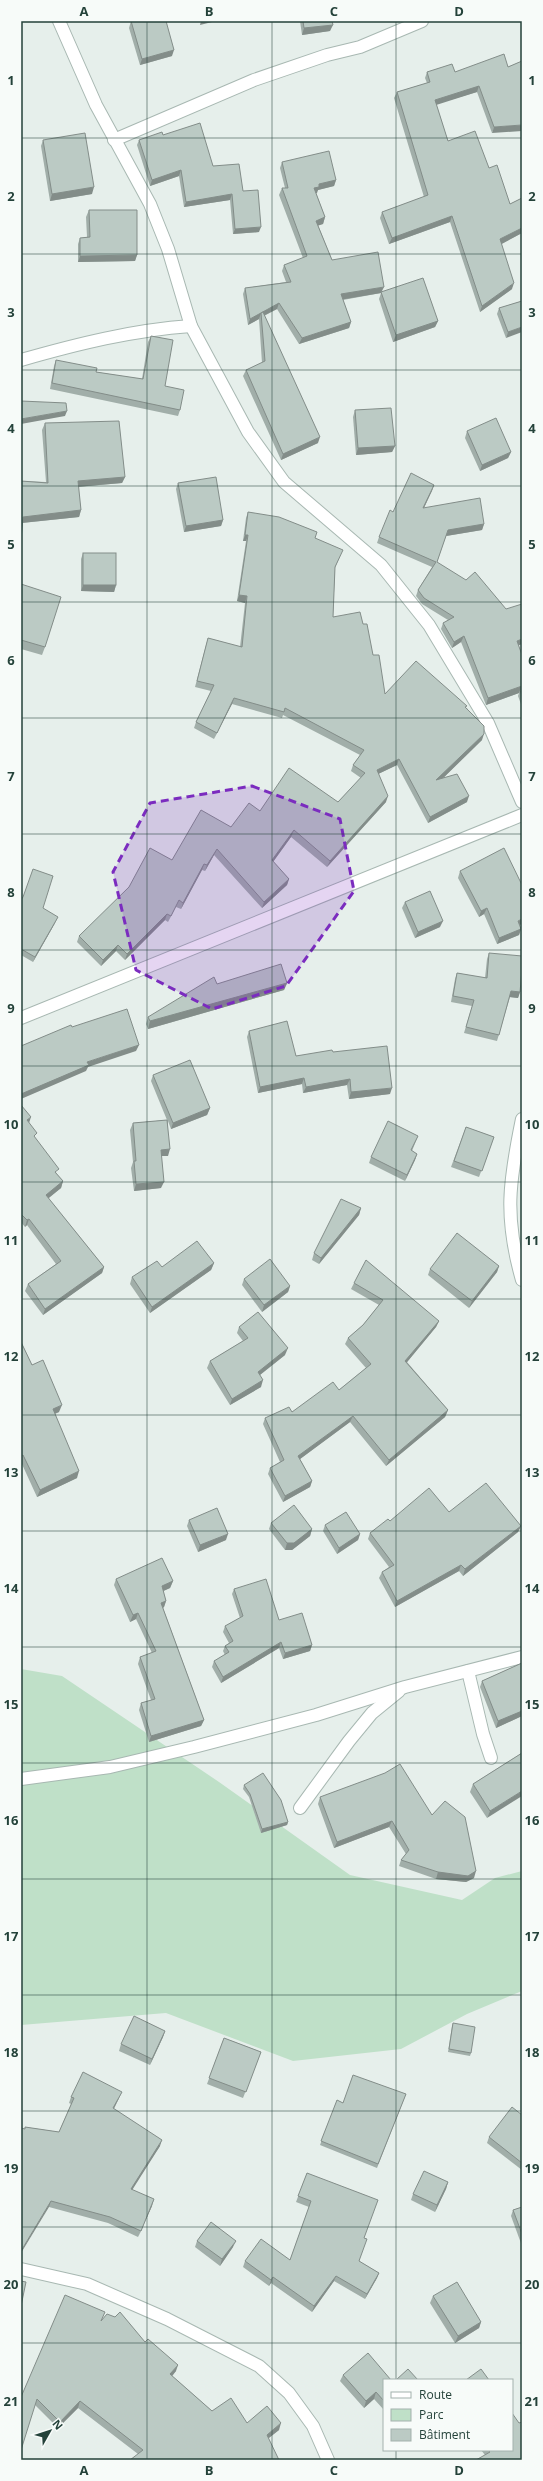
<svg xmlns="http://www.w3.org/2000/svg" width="543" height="2481" viewBox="0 0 543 2481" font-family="'Open Sans',sans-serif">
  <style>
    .green { fill: #bfe0c8 }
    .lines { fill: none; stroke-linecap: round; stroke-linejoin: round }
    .minor-casing { stroke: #a8b8b2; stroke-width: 14 }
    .minor { stroke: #fff; stroke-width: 12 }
    .wall { fill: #a1aea9 }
    .shaded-wall { fill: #838d89 }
    .building { fill: #bbcac4; stroke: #838d89 }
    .marked { fill: #7b2cbf; fill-opacity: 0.2; stroke: #7b2cbf; stroke-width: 3; stroke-dasharray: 8 5; stroke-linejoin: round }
    .grid { fill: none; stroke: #24423a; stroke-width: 1; stroke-opacity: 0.55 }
    .neatline { fill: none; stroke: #24423a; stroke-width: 1.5 }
    .grid-label { font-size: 13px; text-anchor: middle; font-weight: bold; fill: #24423a }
  </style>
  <rect width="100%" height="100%" fill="#e6efeb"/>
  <path class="green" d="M21 1669 62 1676 219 1782 350 1875 462 1900 495 1878 522 1871V1991L467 2014 401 2049 293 2061 166 2013 21 2025Z"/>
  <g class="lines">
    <defs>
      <g id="minor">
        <path d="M59 21 96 105 150 204 168 249 191 326 248 432 284 482 381 565 429 625 488 723 522 802"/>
        <path d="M114 140 254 80 327 55 360 47 422 21"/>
        <path d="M21 360C77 344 133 330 191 326"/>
        <path d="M21 1018 522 815"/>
        <path d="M522 1119C509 1182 504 1217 522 1280"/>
        <path d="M468 1671 483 1734 491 1758"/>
        <path d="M21 1779 110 1767 194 1747 316 1715 405 1687 522 1657"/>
        <path d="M300 1808 349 1741 372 1713 399 1691"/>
        <path d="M21 2269 87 2284 167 2319 259 2366 289 2393 313 2426 328 2460"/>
      </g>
    </defs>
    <use href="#minor" class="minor-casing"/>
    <use href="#minor" class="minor"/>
  </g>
  <g class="wall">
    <path d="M131 21 172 56 140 65 129 28Z"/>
    <path d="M300 21H332L330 31 302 35Z"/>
    <path d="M522 61 492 133 477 92 436 104 448 141 489 168 510 204 522 198V233L501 244 512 289 480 312 450 222 389 244 380 218 382 212 424 197 394 98 397 92 427 83 425 78 427 72H455L508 67Z"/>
    <path d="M163 135 213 166 243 191 259 232 233 234 230 200 184 207 179 176 150 186 137 145 139 140Z"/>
    <path d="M43 140 92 194 50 201 41 146Z"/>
    <path d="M282 162 336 180 334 186 318 190 316 193 325 217 323 224 318 225 332 260 382 292 438 321 435 327 393 342 379 299 381 293 343 300 351 322 349 328 299 344 277 309 264 316 318 443 281 460 243 376 246 370 262 363 259 319 248 325 243 294 245 288 286 282 282 271 284 265 303 258 279 195 282 188H285L280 168Z"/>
    <path d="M89 210 137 255 135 261 78 262V244L80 238 87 237 86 217Z"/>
    <path d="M522 301 506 338 497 314 499 308Z"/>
    <path d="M151 336 165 386 180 410 178 416 50 389 54 366 56 360 96 372 142 379 148 342Z"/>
    <path d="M355 410 395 446 392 452 356 455 353 417Z"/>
    <path d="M45 423 125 477 122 483 78 487 81 510 79 517 22 523 21 481 46 482 42 430Z"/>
    <path d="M467 431 511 452 508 458 480 471 465 438Z"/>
    <path d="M178 483 223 520 221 526 184 532 176 489Z"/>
    <path d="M434 485 424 508 484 524 482 530 446 536 437 562 519 646 522 655V707L518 696 519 693 486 705 461 642 452 648 441 629 443 623 448 620 422 604 416 596 418 590 432 567 377 543 379 537Z"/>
    <path d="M248 512 315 538 340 556 335 568 333 617 363 624 385 694 467 708 482 740 442 779 467 802 428 823 397 765 378 774 386 802 327 867 291 837 273 862 289 879 287 885 262 908 214 855 205 871 202 870 181 909 176 907 168 922 165 920 125 960 116 951 101 966 77 942 79 936 172 860 231 827 260 811 338 802 361 778 351 771 353 765 360 755 283 715 282 718 232 704 214 739 194 728 196 722 211 691 195 687 206 645 208 638 240 647 245 603 237 601 246 541H243L246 518Z"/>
    <path d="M83 553 116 585 114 592 81 591V559Z"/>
    <path d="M21 584 45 647 42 655 21 649Z"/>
    <path d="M460 871 519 925 521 929 519 935 497 944 484 914 479 917 458 878Z"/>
    <path d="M21 900 43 908 55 923 33 962 21 955Z"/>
    <path d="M405 902 440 927 415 938 402 908Z"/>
    <path d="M489 953 520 992 518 998 510 997 497 1041 464 1033 472 1006 451 1002 455 979 457 973 485 978 487 959Z"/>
    <path d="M287 983 284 990 148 1029 146 1024 148 1017 217 984Z"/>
    <path d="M249 1031 296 1056 333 1052 390 1094 349 1099 347 1085 303 1093 302 1084 258 1093 247 1037Z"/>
    <path d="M153 1075 210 1108 207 1115 171 1129 168 1121V1156H161V1188L134 1191 131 1168 133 1162 130 1130 133 1123 167 1120 151 1081Z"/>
    <path d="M21 1105 35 1138 57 1174 63 1181 61 1188 48 1198 104 1267 102 1273 43 1315 25 1291 28 1284 56 1264 27 1225 25 1227 21 1222Z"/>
    <path d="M466 1127 494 1137 479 1177 451 1167Z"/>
    <path d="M418 1136 412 1151 417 1154 415 1160 405 1181 369 1163 371 1157Z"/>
    <path d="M361 1208 359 1215 319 1264 312 1260 314 1253Z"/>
    <path d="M214 1263 211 1270 150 1313 130 1284 132 1277 162 1267Z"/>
    <path d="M499 1266 497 1272 469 1308 428 1275 430 1269Z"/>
    <path d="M244 1279 290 1286 288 1292 262 1312 242 1285Z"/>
    <path d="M354 1283 439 1321 436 1327 407 1362 448 1410 445 1417 386 1466 350 1422 300 1459 312 1481 310 1487 283 1502 268 1474 270 1468 280 1462 263 1424 265 1418 292 1412 339 1390 366 1368 345 1344 348 1338 363 1325 379 1305 351 1289Z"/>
    <path d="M239 1327 285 1355 260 1375 261 1387 230 1405 207 1368 210 1361 243 1341 237 1333Z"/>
    <path d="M21 1342 32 1365 59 1412 55 1414 77 1478 37 1497 21 1462Z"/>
    <path d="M449 1512 521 1526 518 1532 463 1576 459 1571 395 1607 379 1578 382 1572 389 1567 368 1539 370 1533 390 1521Z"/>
    <path d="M189 1520 226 1540 198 1552 187 1526Z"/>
    <path d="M271 1523 312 1529 310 1536 292 1550H285L269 1529Z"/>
    <path d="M325 1525 360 1534 358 1540 337 1554 323 1531Z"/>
    <path d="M116 1579 173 1581 170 1588 163 1591 166 1601 164 1607 163 1608 204 1720 201 1726 149 1742 139 1710 141 1703 151 1700 138 1664 140 1657 152 1653 136 1619 130 1622 114 1585Z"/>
    <path d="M234 1589 279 1620 312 1645 310 1651 283 1659 279 1648 221 1683 212 1667 214 1661 225 1655 223 1651 225 1646 229 1643 223 1632 225 1626 240 1618 232 1594Z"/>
    <path d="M522 1663V1716L496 1728 480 1687 482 1681Z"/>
    <path d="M522 1753 487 1818 470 1792 473 1784Z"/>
    <path d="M244 1785 288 1822 287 1825 261 1833 249 1797 243 1789Z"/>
    <path d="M320 1797 432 1815 474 1878 466 1882 436 1879 399 1866 401 1860 406 1854 389 1827 334 1848 318 1804Z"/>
    <path d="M453 2023 471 2053 470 2056 448 2052 452 2026Z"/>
    <path d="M165 2031 163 2037 150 2065 119 2051 121 2044Z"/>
    <path d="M224 2038 261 2052 243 2098 207 2084Z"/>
    <path d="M406 2094 377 2168 320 2145 337 2100 343 2103Z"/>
    <path d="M71 2097 119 2098 114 2109 160 2146 132 2189 152 2206 138 2237 108 2223 49 2207 25 2129V2127L59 2132 71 2104 69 2103Z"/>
    <path d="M522 2115V2170L487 2143 489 2137Z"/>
    <path d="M307 2173 364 2238 359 2261 379 2273 377 2278 365 2299 334 2281 312 2312 271 2283 269 2286 243 2267 245 2261 290 2260 309 2207 296 2202Z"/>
    <path d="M448 2182 446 2189 435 2212 411 2200 413 2194Z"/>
    <path d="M522 2207V2246L511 2216 513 2210Z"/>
    <path d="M197 2241 233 2247 220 2266 195 2247Z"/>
    <path d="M433 2296 481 2322 479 2328 455 2343 430 2303Z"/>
    <path d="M102 2320 145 2342 176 2371 172 2376 212 2411 247 2423 279 2430 268 2438 138 2454 78 2408 58 2428 35 2405 21 2397Z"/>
    <path d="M343 2375 384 2380V2410L374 2399 364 2408 340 2381Z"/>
    <path d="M519 2423 522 2460 485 2455 481 2450H512Z"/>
  </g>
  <g class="shaded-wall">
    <path d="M201 21H216L200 25Z"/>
    <path d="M333 25 330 31 302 35 304 28Z"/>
    <path d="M174 50 172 56 140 65 142 59Z"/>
    <path d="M479 86 477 92 433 106 435 100Z"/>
    <path d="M522 125V131L492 133 494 127Z"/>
    <path d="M181 170 179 176 150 186 152 180Z"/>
    <path d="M336 180 334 186 318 190 317 193 312 194 314 188 319 184Z"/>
    <path d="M94 187 92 194 50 201 52 194Z"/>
    <path d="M232 194 230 200 184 207 186 202Z"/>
    <path d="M452 216 450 222 389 244 392 238Z"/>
    <path d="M325 217 323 224 314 227 316 221Z"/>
    <path d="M261 227 259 232 233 234 235 229Z"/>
    <path d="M522 228V233L498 246 500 239Z"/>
    <path d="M137 255 135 261 78 262 80 256Z"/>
    <path d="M514 283 512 289 480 312 482 306Z"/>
    <path d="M384 287 381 293 339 300 341 294Z"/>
    <path d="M279 303 277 309 261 317V313L259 319 248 325 250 319Z"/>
    <path d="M438 321 435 327 393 342 396 335Z"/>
    <path d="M351 322 349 328 299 344 302 338Z"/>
    <path d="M522 327V332L506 338 508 332Z"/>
    <path d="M67 411 65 416 21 424V419Z"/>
    <path d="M320 437 318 443 281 460 283 454Z"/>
    <path d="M395 446 392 452 356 455 358 448Z"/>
    <path d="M511 452 508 458 480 471 482 465Z"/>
    <path d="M125 477 122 483 75 487 78 481Z"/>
    <path d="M434 485 432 491 421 514 423 508Z"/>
    <path d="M81 510 79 517 21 523 23 517Z"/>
    <path d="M223 520 221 526 184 532 186 526Z"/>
    <path d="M484 524 482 530 446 536 448 530Z"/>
    <path d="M245 535H248L246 541H243Z"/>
    <path d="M83 585H116L114 592 81 591Z"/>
    <path d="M239 595 247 596 245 603 237 601Z"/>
    <path d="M464 636 461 642 452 648 454 642Z"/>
    <path d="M522 639V644L515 647 517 641Z"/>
    <path d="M522 686V691L520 690 519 693 486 705 488 698Z"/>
    <path d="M234 698 232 704 214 739 217 733Z"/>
    <path d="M484 734 482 740 434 787 436 780Z"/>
    <path d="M399 759 397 765 374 776 377 770Z"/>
    <path d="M388 796 386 802 327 867 330 861Z"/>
    <path d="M469 796 467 802 428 823 430 817Z"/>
    <path d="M294 830 291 837 270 866 272 860Z"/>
    <path d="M217 849 214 855 205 871 207 865Z"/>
    <path d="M204 864 202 870 181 909 183 903Z"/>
    <path d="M289 879 287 885 262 908 264 902Z"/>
    <path d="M487 908 484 914 479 917 481 911Z"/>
    <path d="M167 914 165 920 125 960 127 954Z"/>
    <path d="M58 917 55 923 33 962 35 957Z"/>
    <path d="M522 919V924L515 927 518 921Z"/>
    <path d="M443 921 440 927 415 938 418 932Z"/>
    <path d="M521 929 519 935 497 944 499 938Z"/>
    <path d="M118 945 116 951 101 966 103 960Z"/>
    <path d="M287 983 284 990 148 1029 150 1021Z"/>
    <path d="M511 991 520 992 518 998 509 997Z"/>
    <path d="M139 1045 136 1051 88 1067 86 1071 21 1099V1094L87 1062Z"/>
    <path d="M304 1078 302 1084 258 1093 260 1087Z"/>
    <path d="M350 1079 347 1085 303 1093 306 1087Z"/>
    <path d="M392 1088 390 1094 349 1099 351 1092Z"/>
    <path d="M210 1108 207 1115 171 1129 173 1123Z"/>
    <path d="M31 1117 29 1123 27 1120Z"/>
    <path d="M170 1149 168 1156H158L161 1150Z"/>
    <path d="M417 1154 415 1160 405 1181 407 1175Z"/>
    <path d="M63 1181 61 1188 44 1202 46 1195Z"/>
    <path d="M164 1182 161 1188 134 1191 136 1184Z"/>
    <path d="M361 1208 359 1215 319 1264 321 1258Z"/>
    <path d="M29 1219 27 1225 25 1227 27 1220Z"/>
    <path d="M214 1263 211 1270 150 1313 152 1307Z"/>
    <path d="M499 1266 497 1272 469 1308 472 1301Z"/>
    <path d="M104 1267 102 1273 43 1315 45 1309Z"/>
    <path d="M290 1286 288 1292 262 1312 264 1305Z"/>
    <path d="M439 1321 436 1327 403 1367 405 1361Z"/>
    <path d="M288 1348 285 1355 256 1378 258 1372Z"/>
    <path d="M263 1380 261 1387 230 1405 232 1399Z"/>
    <path d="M62 1405 59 1412 51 1415 53 1409Z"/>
    <path d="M448 1410 445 1417 386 1466 389 1460Z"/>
    <path d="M353 1416 350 1422 296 1462 298 1456Z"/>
    <path d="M79 1471 77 1478 37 1497 40 1490Z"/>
    <path d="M312 1481 310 1487 283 1502 285 1496Z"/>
    <path d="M521 1526 518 1532 463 1576 465 1569Z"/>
    <path d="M312 1529 310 1536 292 1550H285L287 1543Z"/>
    <path d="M228 1534 226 1540 198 1552 200 1545Z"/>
    <path d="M360 1534 358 1540 337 1554 339 1548Z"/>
    <path d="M461 1565 459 1571 395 1607 397 1601Z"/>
    <path d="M173 1581 170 1588 159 1593 162 1586Z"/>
    <path d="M166 1601 164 1607 159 1610 161 1603Z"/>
    <path d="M138 1613 136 1619 130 1622 133 1615Z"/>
    <path d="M281 1642 279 1648 221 1683 223 1677Z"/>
    <path d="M312 1645 310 1651 283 1659 285 1653Z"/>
    <path d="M522 1711V1716L496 1728 498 1721Z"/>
    <path d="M204 1720 201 1726 149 1742 151 1736Z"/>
    <path d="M522 1791V1796L487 1818 490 1811Z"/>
    <path d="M392 1821 389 1827 334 1848 337 1842Z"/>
    <path d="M288 1822 287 1825 261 1833 262 1829Z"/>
    <path d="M476 1871 474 1878 466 1882 436 1879 438 1872Z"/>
    <path d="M165 2031 163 2037 150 2065 152 2059Z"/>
    <path d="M122 2092 111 2114 113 2108Z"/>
    <path d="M162 2140 160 2146 129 2195 131 2189Z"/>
    <path d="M448 2182 446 2189 435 2212 437 2205Z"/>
    <path d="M154 2199 152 2206 138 2237 141 2231Z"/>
    <path d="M51 2201 49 2207 21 2253V2251Z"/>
    <path d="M236 2241 233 2247 220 2266 222 2259Z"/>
    <path d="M379 2273 377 2278 365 2299 367 2294Z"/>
    <path d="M336 2276 334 2281 312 2312 314 2306Z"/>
    <path d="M273 2277 271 2283 269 2286 271 2280Z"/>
    <path d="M481 2322 479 2328 455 2343 458 2336Z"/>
    <path d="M178 2365 176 2371 168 2381 170 2374Z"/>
    <path d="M376 2392 374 2399 364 2408 366 2401Z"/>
    <path d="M80 2401 78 2408 58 2428 60 2422Z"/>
    <path d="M281 2423 279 2430 264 2442 267 2435Z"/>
  </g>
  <g class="building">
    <path d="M131 21H166L174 50 142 59Z"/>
    <path d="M303 21H332L333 25 304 28Z"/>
    <path d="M504 54 508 67 522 61V125L494 127 479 86 435 100 448 141 475 131 489 168 497 165 510 204 522 198V228L500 239 514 283 482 306 452 216 392 238 382 212 428 195 397 92 430 82 427 72 452 64 455 72Z"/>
    <path d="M200 123 213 166 239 164 243 191 258 190 261 227 235 229 232 194 186 202 181 170 152 180 139 140 162 132 163 135Z"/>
    <path d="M85 133 94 187 52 194 43 140Z"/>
    <path d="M329 151 336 180 319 184V187L314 188 325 217 316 221 332 260 378 252 384 287 341 294 351 322 302 338 279 303 250 319 245 288 291 282 284 265 307 256 282 188H288L282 162Z"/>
    <path d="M89 210H137V255L80 256V238L90 237Z"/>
    <path d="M423 278 438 321 396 335 381 292Z"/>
    <path d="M522 301V327L508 332 499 308Z"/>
    <path d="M263 312 320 437 283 454 246 370 265 361 261 313Z"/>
    <path d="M151 336 173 340 165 386 184 390 180 410 52 383 56 360 97 368 96 372 143 379Z"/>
    <path d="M21 401 66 403 67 411 21 419Z"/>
    <path d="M391 408 395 446 358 448 355 410Z"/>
    <path d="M496 418 511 452 482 465 467 431Z"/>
    <path d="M119 421 125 477 78 481 81 510 23 517 21 539V481L48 483 45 423Z"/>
    <path d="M411 473 434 485 423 508 480 498 484 524 448 530 437 562 466 580 475 572 506 609 522 604V639L517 641 522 655V686L488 698 464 636 454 642 443 623 454 617 424 598 418 590 436 562 379 537 390 510 393 512Z"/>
    <path d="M216 477 223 520 186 526 178 483Z"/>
    <path d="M248 512 279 517 317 532 315 538 343 550 335 567 333 617 360 612 363 624H367L373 655H379L385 694 416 661 467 706 465 707 484 726V734L436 780 457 774 469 796 430 817 399 759 377 770 388 796 330 861 294 830 272 860 289 879 264 902 217 849 207 865 204 864 183 903 179 900 171 916 167 914 127 954 118 945 103 960 79 936 129 887 150 848 172 860 201 810 231 827 249 803 260 811 289 768 338 802 365 773 353 765 364 750 285 708 284 712 234 698 217 733 196 722 214 685 197 681 208 638 242 647 247 596 239 595 248 535H245Z"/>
    <rect x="83" y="553" width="33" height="32"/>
    <path d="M21 584 61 597 45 647 21 640Z"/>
    <path d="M520 690H522V696Z"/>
    <path d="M504 848 522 885V919L518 921 521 929 499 938 487 908 481 911 460 871Z"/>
    <path d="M33 869 53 876 43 908 58 917 35 957 21 949V900L23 897Z"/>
    <path d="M430 891 443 921 418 932 405 902Z"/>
    <path d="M489 953 522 956V970L520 992 511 991 499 1035 466 1027 474 1000 453 996 457 973 487 978Z"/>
    <path d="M281 964 287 983 150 1021 148 1017 214 977 217 984Z"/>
    <path d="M127 1009 139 1045 87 1062 89 1065 21 1094V1046L71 1025 72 1027Z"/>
    <path d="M287 1021 296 1056 332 1050 333 1052 387 1046 392 1088 351 1092 350 1079 306 1087 304 1078 260 1087 249 1031Z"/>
    <path d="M190 1060 210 1108 173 1123 153 1075Z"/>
    <path d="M21 1105 31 1117 27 1120 37 1133 34 1136 59 1169 55 1172 63 1181 46 1195 104 1267 45 1309 28 1284 61 1261 29 1219 27 1220 21 1214Z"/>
    <path d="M167 1120 170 1149 161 1150 164 1182 136 1184 134 1161H136L133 1123Z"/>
    <path d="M388 1121 418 1136 411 1150 417 1154 407 1175 371 1157Z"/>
    <path d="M466 1127 494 1137 482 1171 454 1161Z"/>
    <path d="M341 1199 361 1208 321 1258 314 1253Z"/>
    <path d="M457 1233 499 1266 472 1301 430 1269Z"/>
    <path d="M197 1241 214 1263 152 1307 132 1277 157 1261 162 1267Z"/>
    <path d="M270 1259 290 1286 264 1305 244 1279Z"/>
    <path d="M366 1260 439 1321 405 1361 448 1410 389 1460 353 1416 298 1456 312 1481 285 1496 270 1468 284 1460 265 1418 289 1407 292 1412 333 1382 339 1390 371 1364 348 1338 363 1325 383 1300 354 1283Z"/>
    <path d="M258 1312 288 1348 258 1372 263 1380 232 1399 210 1361 248 1338 239 1327Z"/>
    <path d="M21 1342 32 1365 43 1360 62 1405 53 1409 79 1471 40 1490 23 1455 21 1456Z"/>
    <path d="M486 1483 521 1526 465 1569 461 1565 397 1601 382 1572 394 1565 370 1533 388 1519 390 1521 429 1488 449 1512Z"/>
    <path d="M294 1505 312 1529 294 1543H287L271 1523Z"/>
    <path d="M217 1508 228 1534 200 1545 189 1520Z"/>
    <path d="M346 1512 360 1534 339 1548 325 1525Z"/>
    <path d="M162 1558 173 1581 162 1586 166 1601 161 1603 204 1720 151 1736 141 1703 155 1699 140 1657 156 1651 138 1613 133 1615 116 1579Z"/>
    <path d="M266 1579 279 1620 302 1613 312 1645 285 1653 281 1642 223 1677 214 1661 229 1652 225 1646 233 1641 225 1626 243 1616 234 1589Z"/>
    <path d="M522 1663V1711L498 1721 482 1681Z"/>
    <path d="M522 1753V1791L490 1811 473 1784Z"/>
    <path d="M400 1764 432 1815 445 1801 465 1817 476 1871 468 1876 438 1872 401 1860 409 1850 392 1821 337 1842 320 1797 385 1773Z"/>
    <path d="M263 1773 281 1800 288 1822 262 1829 250 1794 244 1785Z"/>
    <path d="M134 2016 165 2031 152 2059 121 2044Z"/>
    <path d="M453 2023 475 2027 471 2053 449 2049Z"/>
    <path d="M224 2038 261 2052 246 2092 209 2078Z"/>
    <path d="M83 2072 122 2092 113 2108 162 2140 131 2189 154 2199 141 2231 110 2217 51 2201 21 2251V2128L25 2129V2127L59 2132 74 2098 71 2097Z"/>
    <path d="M353 2075 406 2094 378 2164 321 2141 337 2100 343 2103Z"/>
    <path d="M512 2107 522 2115V2163L489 2137Z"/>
    <path d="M424 2171 448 2182 437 2205 413 2194Z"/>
    <path d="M307 2173 378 2200 364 2238 367 2239 359 2261 379 2273 367 2294 336 2276 314 2306 273 2277 271 2280 245 2261 261 2239 290 2260 311 2201 298 2196Z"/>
    <path d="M522 2207V2234L513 2210Z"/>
    <path d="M211 2222 236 2241 222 2259 197 2241Z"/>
    <path d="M21 2281 26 2282 21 2306Z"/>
    <path d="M457 2282 481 2322 458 2336 433 2296Z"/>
    <path d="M65 2295 105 2312 101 2321 107 2314 115 2317 120 2312 145 2342 148 2339 178 2365 170 2374 212 2411 231 2398 247 2423 267 2406 281 2423 267 2435 279 2460H130L143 2450 80 2401 60 2422 37 2399 21 2450V2397Z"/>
    <path d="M368 2353 391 2380H384V2401L376 2392 366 2401 343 2375Z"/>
    <path d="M408 2369 418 2380H396Z"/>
    <path d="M481 2369 489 2380H466Z"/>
    <path d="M512 2413 519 2423 522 2422V2460H476L490 2452 488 2450H512Z"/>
  </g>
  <path class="marked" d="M252 786 340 819 354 891 286 986 212 1009 136 970 113 872 150 803Z"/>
  <path class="grid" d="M147 21V2460M272 21V2460M396 21V2380M21 138H522M21 254H522M21 370H522M21 486H522M21 602H522M21 718H522M21 834H522M21 950H522M21 1066H522M21 1182H522M21 1299H522M21 1415H522M21 1531H522M21 1647H522M21 1763H522M21 1879H522M21 1995H522M21 2111H522M21 2227H522M21 2343H522M396 2450V2460"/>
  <rect width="543" height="2481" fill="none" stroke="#f7fbf9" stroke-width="44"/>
  <rect x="383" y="2379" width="130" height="72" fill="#f7fbf9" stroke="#a3b1ad"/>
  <rect x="391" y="2392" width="20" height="6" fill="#ffffff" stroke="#a3b1ad"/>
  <text x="419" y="2399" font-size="12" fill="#24423a">Route</text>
  <rect x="391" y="2409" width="20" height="12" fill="#bfe0c8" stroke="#a3b1ad"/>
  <text x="419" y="2419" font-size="12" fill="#24423a">Parc</text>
  <rect x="391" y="2429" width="20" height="12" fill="#bbcac4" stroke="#a3b1ad"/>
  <text x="419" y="2439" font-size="12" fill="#24423a">Bâtiment</text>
  <g transform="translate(50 2431) rotate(51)" stroke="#f7fbf9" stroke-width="3" paint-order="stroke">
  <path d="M0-3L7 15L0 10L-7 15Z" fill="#24423a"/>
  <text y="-6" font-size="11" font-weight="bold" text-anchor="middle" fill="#24423a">N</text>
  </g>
  <rect x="22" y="22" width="499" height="2437" class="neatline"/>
  <g class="grid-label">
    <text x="84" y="16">A</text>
    <text x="209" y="16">B</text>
    <text x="334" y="16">C</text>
    <text x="459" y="16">D</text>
    <text x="11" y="85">1</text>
    <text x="532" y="85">1</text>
    <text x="11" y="201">2</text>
    <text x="532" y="201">2</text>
    <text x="11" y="317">3</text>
    <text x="532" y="317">3</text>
    <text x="11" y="433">4</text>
    <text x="532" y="433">4</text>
    <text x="11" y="549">5</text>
    <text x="532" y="549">5</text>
    <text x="11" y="665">6</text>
    <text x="532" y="665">6</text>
    <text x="11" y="781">7</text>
    <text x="532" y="781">7</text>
    <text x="11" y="897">8</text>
    <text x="532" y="897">8</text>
    <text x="11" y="1013">9</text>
    <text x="532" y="1013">9</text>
    <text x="11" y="1129">10</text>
    <text x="532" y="1129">10</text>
    <text x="11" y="1245">11</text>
    <text x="532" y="1245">11</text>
    <text x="11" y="1361">12</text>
    <text x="532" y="1361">12</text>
    <text x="11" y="1477">13</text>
    <text x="532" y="1477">13</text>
    <text x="11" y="1593">14</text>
    <text x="532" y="1593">14</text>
    <text x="11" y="1709">15</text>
    <text x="532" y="1709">15</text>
    <text x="11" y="1825">16</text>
    <text x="532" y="1825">16</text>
    <text x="11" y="1941">17</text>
    <text x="532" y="1941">17</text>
    <text x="11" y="2057">18</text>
    <text x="532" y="2057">18</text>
    <text x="11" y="2173">19</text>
    <text x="532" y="2173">19</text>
    <text x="11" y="2289">20</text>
    <text x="532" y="2289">20</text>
    <text x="11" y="2406">21</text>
    <text x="532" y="2406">21</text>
    <text x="84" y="2475">A</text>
    <text x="209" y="2475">B</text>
    <text x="334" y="2475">C</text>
    <text x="459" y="2475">D</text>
  </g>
</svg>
